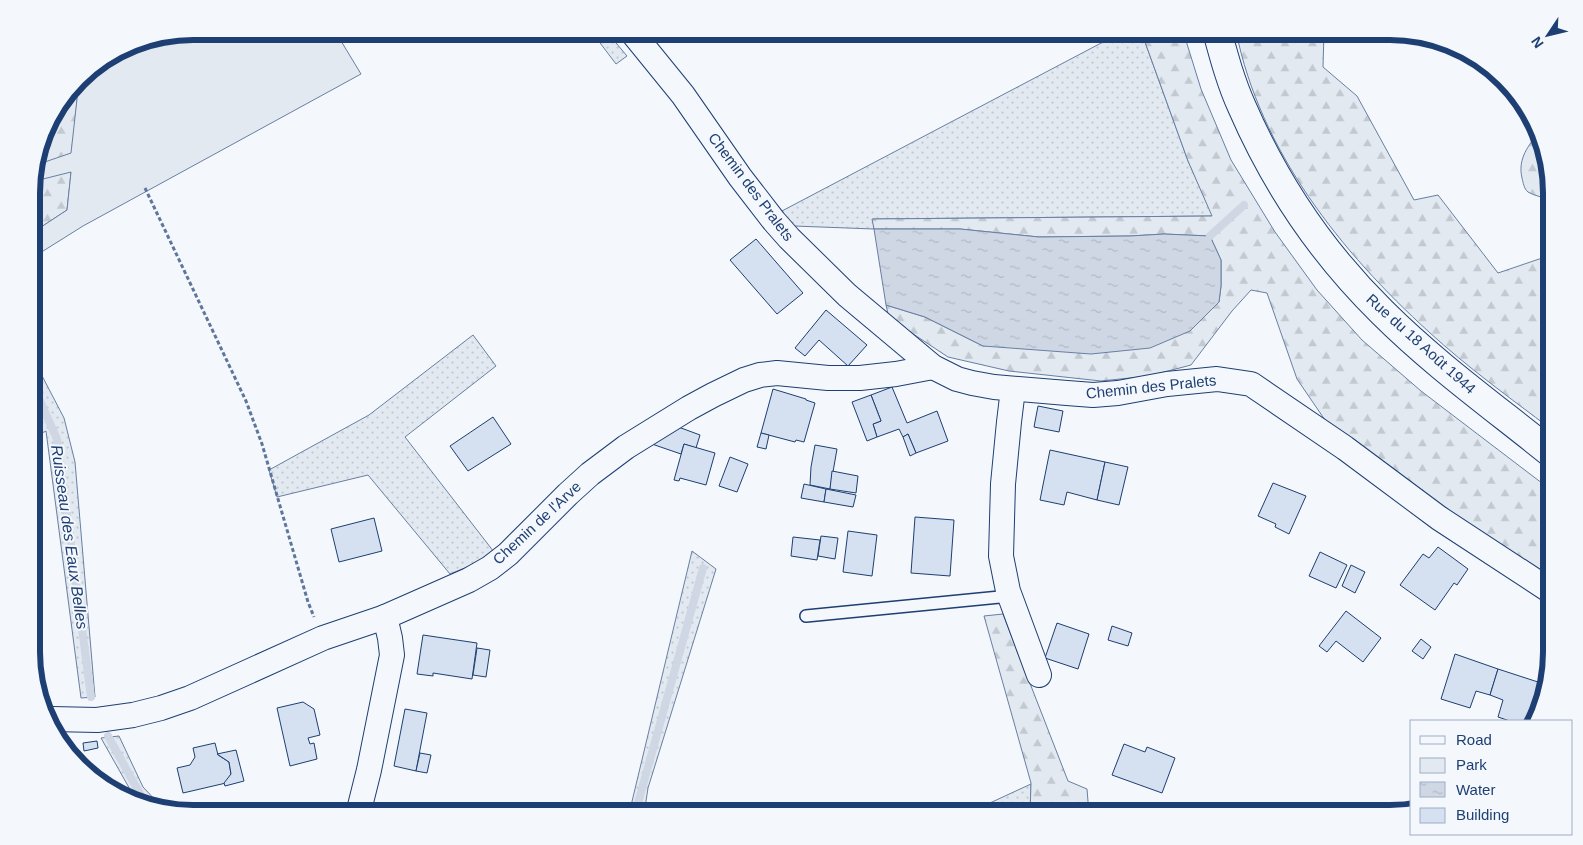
<svg xmlns="http://www.w3.org/2000/svg" width="1583" height="845" viewBox="0 0 1583 845" font-family="Helvetica,sans-serif">
  <style>
    .grass { fill: url(#grass-dots); stroke: #687fa3 }
    .forest { fill: url(#forest-firs); stroke: #687fa3 }
    .green { fill: #e3e9f0; stroke: #687fa3 }
    .water { fill: url(#water-ripples); stroke: #687fa3 }
    .lines { fill: none; stroke-linecap: round; stroke-linejoin: round }
    .stream { stroke: #cfd7e4; stroke-width: 8 }
    .building { fill: #d5e0f0; stroke: #1d3f73 }
    .lane-casing { stroke: #1d3f73; stroke-width: 14 }
    .street-casing { stroke: #1d3f73; stroke-width: 26 }
    .primary-casing { stroke: #1d3f73; stroke-width: 30 }
    .path { stroke: #5e769c; stroke-width: 3; stroke-dasharray: 4 2.5; stroke-linecap: butt }
    .lane { stroke: #f4f7fb; stroke-width: 11 }
    .street { stroke: #f4f7fb; stroke-width: 24 }
    .primary { stroke: #f4f7fb; stroke-width: 28 }
    .labels { text-anchor: middle; stroke-width: 4; stroke-linejoin: round; paint-order: stroke }
    .street-label { font-size: 15px; fill: #1d3f73; stroke: #f4f7fb }
    .water-label { font-size: 16px; font-style: italic; fill: #1d3f73; stroke: #f4f7fb }
    .rim { fill: none; stroke: #1d3f73; stroke-width: 6 }
  </style>
  <defs>
    <pattern id="grass-dots" width="8" height="8" patternUnits="userSpaceOnUse" patternTransform="scale(1.25)"><rect width="8" height="8" fill="#e3e9f0"/><path d="M2 2h.1M6 6h.1" fill="none" stroke="#c2c9d1" stroke-width="1.8" stroke-linecap="round"/></pattern>
    <pattern id="forest-firs" width="22" height="20" patternUnits="userSpaceOnUse" patternTransform="scale(1.25)"><rect width="22" height="20" fill="#e3e9f0"/><path d="M5 1l3.5 6h-7zM16 11l3.5 6h-7z" fill="#c2c9d1"/></pattern>
    <pattern id="water-ripples" width="26" height="14" patternUnits="userSpaceOnUse" patternTransform="scale(1.25)"><rect width="26" height="14" fill="#cfd7e4"/><path d="M2 4q2-2 4 0t4 0M15 11q2-2 4 0t4 0" fill="none" stroke="#b1bac7"/></pattern>
  </defs>
  <rect width="100%" height="100%" fill="#f4f7fb"/>
  <g class="grass">
    <path d="M591 31H606L627 56 616 64Z"/>
    <path d="M1124 31H1141L1188 161 1213 216 873 219 874 229 794 226 780 212Z"/>
    <path d="M473 335 496 366 405 437 494 552 472 565 450 574 368 475 277 497 269 470 369 415Z"/>
    <path d="M32 360 39 370 64 418 75 462 95 697 81 698 46 431 38 435 32 425Z"/>
    <path d="M692 551 716 569 648 788 644 814H629Z"/>
    <path d="M119 736 143 787 161 806 136 800 101 738Z"/>
    <path d="M1031 784 1030 814H966Z"/>
  </g>
  <g class="forest">
    <path d="M1141 31H1183L1201 89 1231 160 1275 232 1317 290 1362 340 1421 391 1551 490 1552 586 1327 423 1297 379 1267 293 1251 290 1232 311 1191 365 1149 376 1101 381 1009 371 948 357 889 318 886 305 925 317 983 346 1219 302 1221 286V260L1210 236 1164 234 1130 236 1039 237 960 229H874L872 219 1212 216 1188 161Z"/>
    <path d="M1236 31H1324L1323 67 1357 96 1414 200 1438 195 1498 273 1551 255V429C1510 398 1467 367 1429 332 1341 252 1260 151 1236 31Z"/>
    <path d="M75 86 78 90C74 130 72 170 67 210L32 233V182L48 122Z"/>
    <path d="M1537 135 1550 172V200C1544 197 1534 196 1528 192 1524 189 1523 182 1522 178 1518 161 1526 148 1537 135Z"/>
    <path d="M1003 614 1068 781 1087 789 1089 814H1030L1031 783 984 616Z"/>
  </g>
  <path class="green" d="M193 31H335L361 74 83 226 32 258V233L67 210 71 172 43 179 39 164 71 153 78 90 75 86 86 72 131 43Z"/>
  <path class="water" d="M874 229H960L1039 237 1130 236 1164 234 1210 236 1221 260V286L1219 302 1190 331 1150 348 1091 354 983 346 925 317 886 305Z"/>
  <g class="lines">
    <g class="stream">
      <path d="M1210 236 1244 205"/>
      <path d="M32 383 57 439 91 697"/>
      <path d="M108 736 145 803"/>
      <path d="M635 814 703 568"/>
    </g>
  </g>
  <g class="building">
    <path d="M756 239 803 293 777 314 730 260Z"/>
    <path d="M826 310 867 345 848 366 819 340 805 356 795 348Z"/>
    <path d="M892 387 907 423 937 411 948 441 916 453 908 434 903 437 899 429 877 437 873 424 881 421 871 395Z"/>
    <path d="M773 389 806 399V400L815 403 804 442 796 440 795 442 761 433Z"/>
    <path d="M871 395 881 421 873 424 877 437 867 441 852 402Z"/>
    <path d="M1038 406 1063 411 1059 432 1034 427Z"/>
    <path d="M493 417 511 444 468 471 450 446Z"/>
    <path d="M673 425 700 435 696 448 684 444 681 454 646 442Z"/>
    <path d="M761 433 769 435 766 449 757 447Z"/>
    <path d="M908 434 916 453 910 456 903 437Z"/>
    <path d="M684 444 715 453 706 485 680 478 679 481 674 480Z"/>
    <path d="M815 445 837 449 830 489 810 485 811 467Z"/>
    <path d="M1050 450 1105 462 1097 500 1067 492 1064 505 1040 500Z"/>
    <path d="M730 457 748 464 737 492 719 486Z"/>
    <path d="M1105 462 1128 467 1119 505 1097 500Z"/>
    <path d="M832 471 858 476 856 493 830 489Z"/>
    <path d="M1273 483 1306 496 1289 534 1275 527 1276 524 1258 516Z"/>
    <path d="M804 484 826 489 824 502 801 498Z"/>
    <path d="M826 489 856 495 853 507 824 502Z"/>
    <path d="M915 517 954 520 950 576 911 573Z"/>
    <path d="M374 518 382 551 339 562 331 529Z"/>
    <path d="M848 531 877 535 872 576 843 572Z"/>
    <path d="M821 536 838 538 835 559 818 556Z"/>
    <path d="M793 537 820 540 817 560 791 556Z"/>
    <path d="M1438 547 1468 569 1457 585 1454 583 1435 610 1400 585 1423 554 1429 558Z"/>
    <path d="M1320 552 1347 565 1336 588 1309 576Z"/>
    <path d="M1351 565 1365 572 1355 593 1342 586Z"/>
    <path d="M1346 611 1381 638 1363 662 1336 641 1327 652 1319 646Z"/>
    <path d="M1057 623 1089 634 1078 669 1045 658Z"/>
    <path d="M1112 626 1132 633 1128 646 1108 640Z"/>
    <path d="M423 635 477 643 472 679 433 673V676L417 674Z"/>
    <path d="M1421 639 1431 647 1423 659 1412 651Z"/>
    <path d="M477 648 490 650 486 677 473 675Z"/>
    <path d="M1455 654 1498 669 1490 695 1476 691 1470 708 1441 699Z"/>
    <path d="M1498 669 1541 683 1529 721H1510L1498 717 1503 700 1490 695Z"/>
    <path d="M303 702 314 709 320 735 308 738 310 744 314 743 317 759 290 766 277 708Z"/>
    <path d="M405 709 427 713 416 771 394 766Z"/>
    <path d="M97 741 98 748 84 751 83 743Z"/>
    <path d="M215 743 218 755 229 762 231 774 226 783 183 793 177 768 190 765 195 757 193 748Z"/>
    <path d="M1124 744 1145 752 1147 747 1175 758 1162 793 1112 775Z"/>
    <path d="M236 750 244 781 225 786 224 783 231 774 229 762 217 754Z"/>
    <path d="M420 753 431 755 427 773 416 771Z"/>
  </g>
  <g class="lines">
    <defs>
      <path id="lane" d="M806 616 1010 596"/>
      <g id="street">
        <path d="M631 31 683 95 740 177 774 221 789 238 847 295 933 367 957 379 972 383 994 387 1067 393 1093 395 1118 393 1167 384 1217 379 1251 384 1345 448 1439 518 1552 592"/>
        <path d="M1013 389 1009 422 1003 484 1001 556 1008 591 1039 675"/>
        <path d="M52 719 97 720 133 715 161 708 190 698 323 638 385 617 469 580 490 568 508 554 568 494 590 474 626 447 689 408 713 395 744 380 760 375 777 373 828 378H860L896 374 933 367"/>
        <path d="M358 814 369 770 392 655 390 638 385 617"/>
      </g>
      <path id="primary" d="M1217 31C1224 57 1231 83 1242 107 1275 183 1323 254 1382 312 1434 364 1494 407 1551 453"/>
    </defs>
    <use href="#lane" class="lane-casing"/>
    <use href="#street" class="street-casing"/>
    <use href="#primary" class="primary-casing"/>
    <path class="path" d="M145 188 246 401 262 444 308 602 314 617"/>
    <use href="#lane" class="lane"/>
    <use href="#street" class="street"/>
    <use href="#primary" class="primary"/>
  </g>
  <g class="labels">
    <g class="street-label">
      <text transform="translate(751 187) rotate(53)" y="5">Chemin des Pralets</text>
      <text transform="translate(1421 344) rotate(42)" y="5">Rue du 18 Août 1944</text>
      <text transform="translate(1151 387) rotate(-6)" y="5">Chemin des Pralets</text>
      <text transform="translate(537 523) rotate(-43)" y="5">Chemin de l'Arve</text>
    </g>
    <g class="water-label">
      <text transform="translate(70 537) rotate(82)" y="6">Ruisseau des Eaux Belles</text>
    </g>
  </g>
  <path d="M0 0H1583V845H0ZM193 40H1390A153 153 0 0 1 1543 193V652A153 153 0 0 1 1390 805H193A153 153 0 0 1 40 652V193A153 153 0 0 1 193 40Z" fill="#f4f7fb" fill-rule="evenodd"/>
  <path class="rim" d="M193 40H1390A153 153 0 0 1 1543 193V652A153 153 0 0 1 1390 805H193A153 153 0 0 1 40 652V193A153 153 0 0 1 193 40Z"/>
  <rect x="1410" y="720" width="162" height="115" fill="#f4f7fb" stroke="#9eadc5"/>
  <rect x="1420" y="736" width="25" height="8" fill="#f4f7fb" stroke="#9eadc5"/>
  <text x="1456" y="745" font-size="15" fill="#1d3f73">Road</text>
  <rect x="1420" y="758" width="25" height="15" fill="#e3e9f0" stroke="#9eadc5"/>
  <text x="1456" y="770" font-size="15" fill="#1d3f73">Park</text>
  <rect x="1420" y="782" width="25" height="15" fill="url(#water-ripples)" stroke="#9eadc5"/>
  <text x="1456" y="795" font-size="15" fill="#1d3f73">Water</text>
  <rect x="1420" y="808" width="25" height="15" fill="#d5e0f0" stroke="#9eadc5"/>
  <text x="1456" y="820" font-size="15" fill="#1d3f73">Building</text>
  <g transform="translate(1548 35) rotate(235)" stroke="#f4f7fb" stroke-width="4" paint-order="stroke">
  <path d="M0-4L9 19L0 12L-9 19Z" fill="#1d3f73"/>
  <text y="-8" font-size="14" font-weight="bold" text-anchor="middle" fill="#1d3f73">N</text>
  </g>
</svg>
